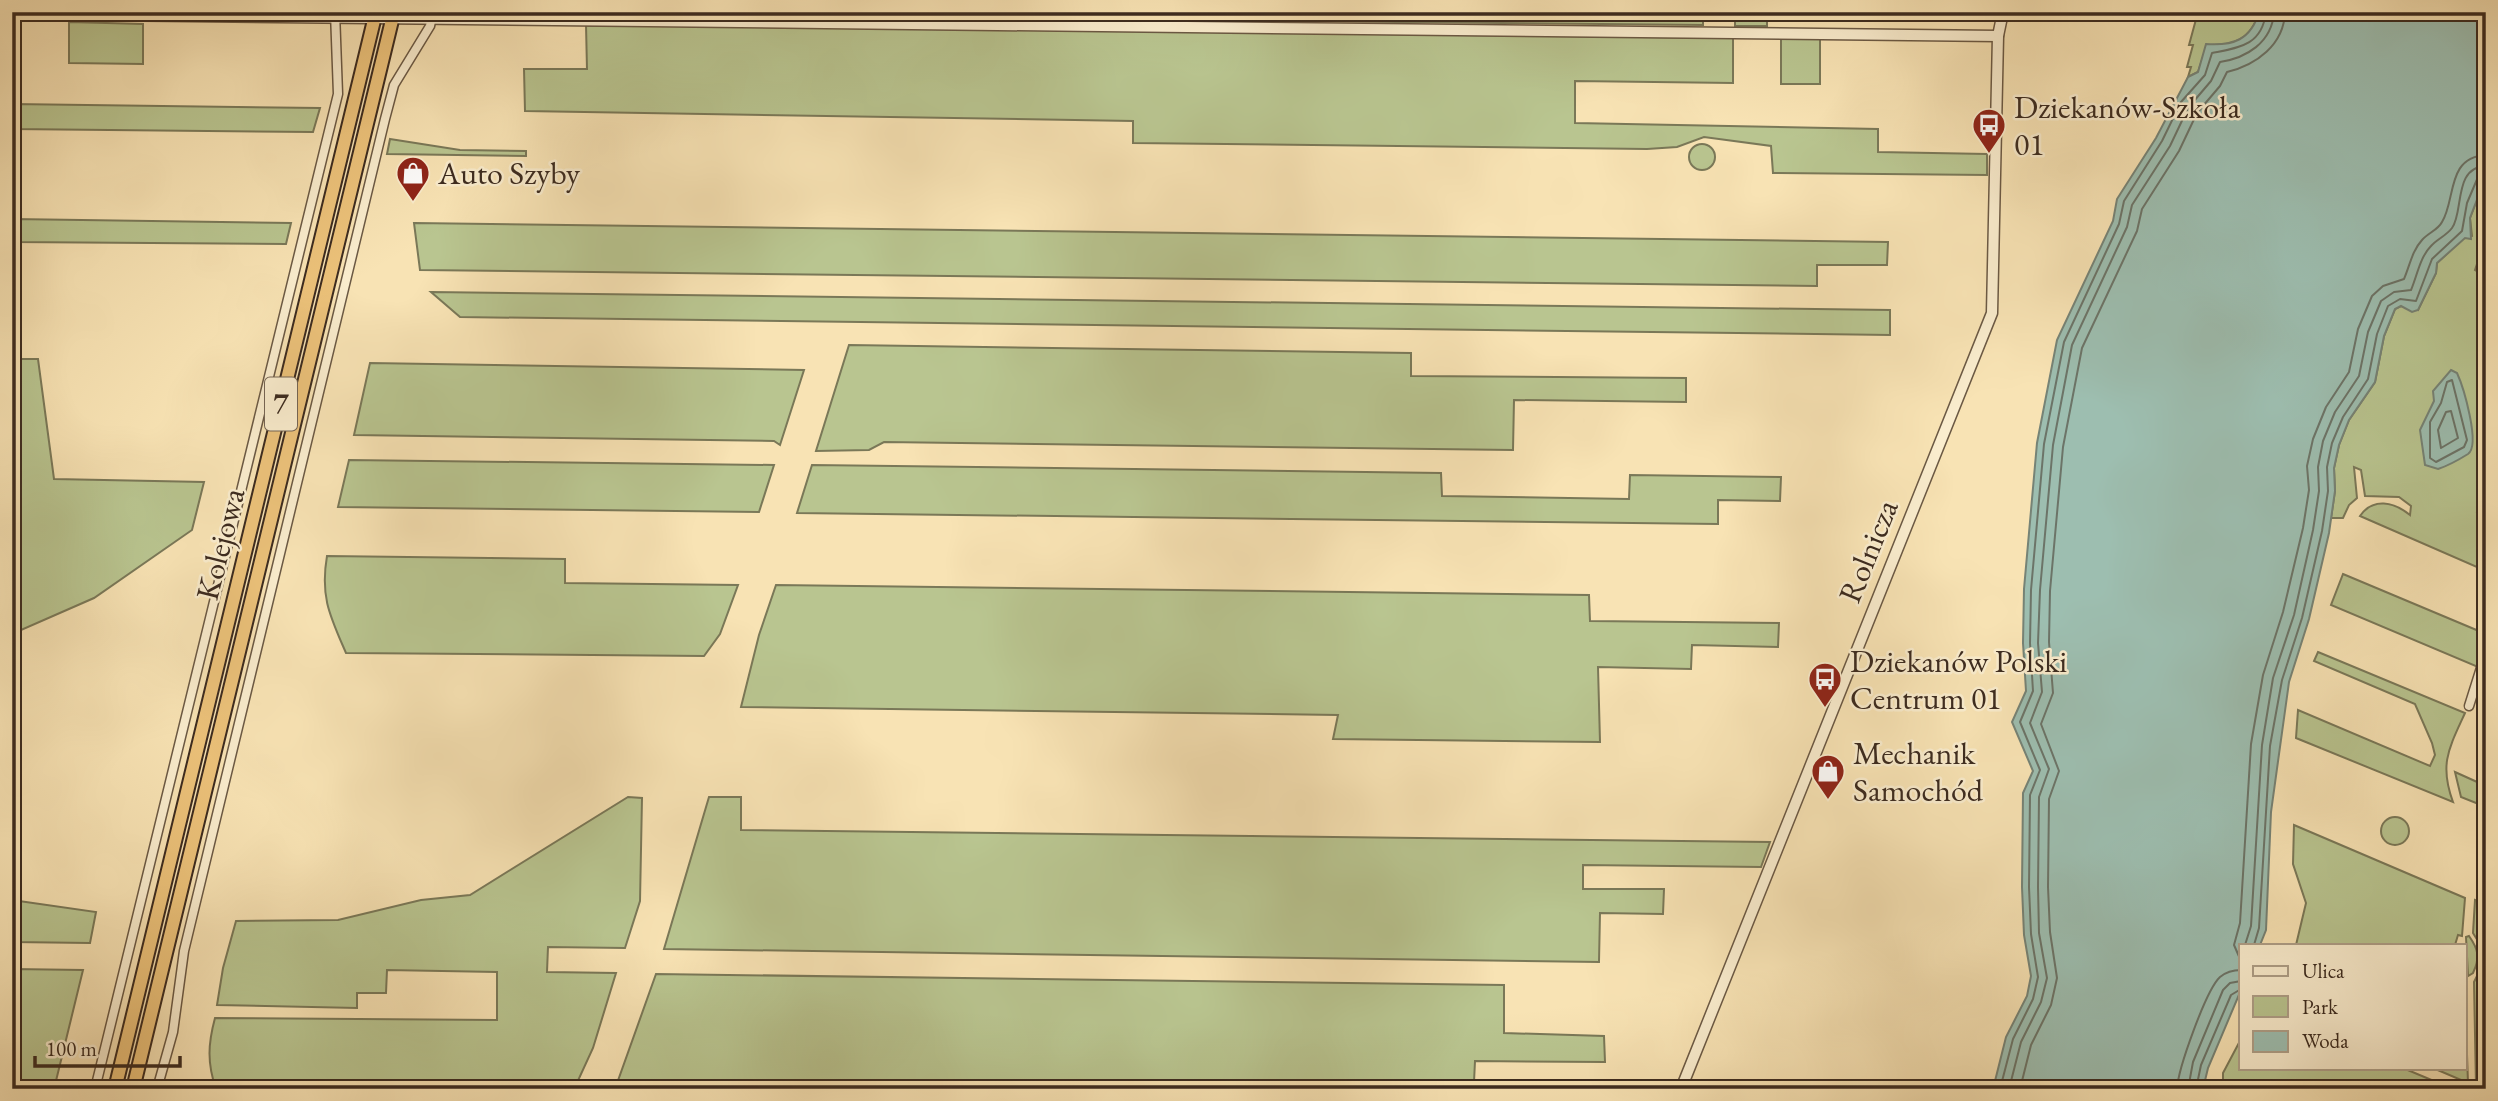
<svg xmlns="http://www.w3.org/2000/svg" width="2498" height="1101" viewBox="0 0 2498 1101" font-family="'EB Garamond',serif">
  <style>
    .green { fill: #b9c590; stroke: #7a7858; stroke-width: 2 }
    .water { fill: #9dbeb0; stroke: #768376; stroke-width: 2 }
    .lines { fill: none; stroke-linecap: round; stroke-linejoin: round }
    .shore { stroke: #6c7468; stroke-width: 2 }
    .minor-casing { stroke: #6b5944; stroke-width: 11 }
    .tertiary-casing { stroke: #6b5944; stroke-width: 13 }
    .trunk-casing { stroke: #3c2b1f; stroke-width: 16 }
    .minor { stroke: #faedce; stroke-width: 8 }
    .tertiary { stroke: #faedce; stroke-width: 10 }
    .trunk { stroke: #ecc27a; stroke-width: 12 }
    .labels { text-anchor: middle; stroke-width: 5; stroke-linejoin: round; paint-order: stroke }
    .shield { fill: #faedce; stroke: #756554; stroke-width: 2 }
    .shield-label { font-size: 30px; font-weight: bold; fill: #3c2b1f }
    .poi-label { font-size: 32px; fill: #3c2b1f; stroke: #faedce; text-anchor: start }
    .street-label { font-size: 32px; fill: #3c2b1f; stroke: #faedce }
  </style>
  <rect width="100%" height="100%" fill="#f8e3b4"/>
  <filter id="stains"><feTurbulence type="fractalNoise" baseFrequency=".00286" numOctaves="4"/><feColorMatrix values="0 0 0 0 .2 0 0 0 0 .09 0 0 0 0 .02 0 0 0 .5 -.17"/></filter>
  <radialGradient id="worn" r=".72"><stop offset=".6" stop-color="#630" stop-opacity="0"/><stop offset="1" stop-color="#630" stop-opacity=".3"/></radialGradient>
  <g class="green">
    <path d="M733 12H1016L1005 14Z"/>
    <path d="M1025 12H1290L1291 22 1025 18Z"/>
    <path d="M1296 12H1703V25L1296 21Z"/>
    <rect x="1735" y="12" width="32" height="14"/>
    <path d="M2198 12H2259C2251 40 2233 46 2207 45L2198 72 2188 77 2191 67H2187L2193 45H2189Z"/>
    <path d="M69 22 143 24V64L69 63Z"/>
    <path d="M586 25 1733 38V83L1575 81V123L1878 129V152L1987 154V175L1773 173 1771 146 1704 137 1677 147 1647 149 1133 143V121L525 111 524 69H587Z"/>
    <rect x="1781" y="39" width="39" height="45"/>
    <path d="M12 104 320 108 313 132 12 129Z"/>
    <path d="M390 139 460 150 526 151V156L387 154Z"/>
    <circle cx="1702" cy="157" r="13"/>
    <path d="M2486 176V237L2475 270 2486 276V481L2477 512 2486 516V571L2360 516C2373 497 2394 502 2410 515L2411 506 2399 497 2365 496 2361 470 2354 467 2357 498 2349 505 2343 518H2331L2335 491 2334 468 2339 445 2349 420 2375 382 2384 336 2395 309 2401 306 2418 310 2436 273 2437 263 2465 237 2472 236 2470 218Z"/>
    <path d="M12 219 291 223 286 244 12 242Z"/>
    <path d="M414 223 1888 242 1887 265H1817V286L420 270Z"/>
    <path d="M431 292 1890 310V335L460 317Z"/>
    <path d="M849 345 1411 353V376L1686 378V402L1514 400 1513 450 884 442 869 450 816 451Z"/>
    <path d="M12 359H38L54 479 204 482 192 530 94 598 12 634Z"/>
    <path d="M370 363 804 370 780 445 774 441 354 435Z"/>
    <path d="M349 460 774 465 759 512 338 507Z"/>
    <path d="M812 465 1441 473 1442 496 1629 499 1630 475 1781 477 1780 501 1718 500V524L797 513Z"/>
    <path d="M327 556 565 559V583L738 585 720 634 704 656 346 653C330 616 320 597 327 556Z"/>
    <path d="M2343 574 2486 634V648L2478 667 2331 605Z"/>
    <path d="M776 585 1589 595 1590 621 1779 623 1778 647 1692 645 1691 669 1598 667 1600 742 1333 739 1338 715 741 707 759 635Z"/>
    <path d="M2318 652 2465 713C2449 748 2439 764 2453 802L2296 738 2298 710 2430 766 2435 755 2432 743 2415 704 2314 661Z"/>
    <path d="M2455 772 2486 786V807L2461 797Z"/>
    <path d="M628 797 642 798 640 901 625 948 548 947 547 972 616 973 593 1048 576 1085 567 1089H216C207 1063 208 1044 215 1018L497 1020V972L387 970 386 993H357V1008L217 1005 223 968 236 921 338 920 421 900 470 895Z"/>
    <path d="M709 797H741V830L1770 842 1761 867 1583 865V889H1664L1663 914 1600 913 1599 962 664 949Z"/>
    <circle cx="2395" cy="831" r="14"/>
    <path d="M2294 825 2465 898 2462 936 2458 935 2455 945H2296L2306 903 2293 864Z"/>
    <path d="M12 900 96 912 90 943 12 942Z"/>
    <path d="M2475 900 2486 904V954L2473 933Z"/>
    <path d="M2469 936C2479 950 2480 958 2473 973L2468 976 2466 937Z"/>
    <path d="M2486 958V1089L2476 1086 2474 982Z"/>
    <path d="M12 969 83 970 54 1089H12Z"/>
    <path d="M656 974 1504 985V1033L1604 1036 1605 1062 1475 1061 1474 1082H1429V1089H615Z"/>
    <path d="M2465 992V998L2468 1083 2433 1068H2465Z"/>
    <path d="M2241 1039V1068H2403L2453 1089H2223V1073Z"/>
  </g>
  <g class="water">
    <path d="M2259 12H2486V176L2470 218 2471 239 2465 238 2437 263 2436 273 2418 310 2412 312 2401 306 2395 309 2384 336 2375 382 2349 420 2339 445 2334 468 2335 491 2329 533 2309 619 2289 682 2271 812 2266 930 2260 945H2241V990L2208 1068 2203 1089H1993L2006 1037 2027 996 2031 976 2024 935 2022 887 2023 793 2033 771 2012 722 2026 691 2023 643 2024 589 2037 443 2057 340 2113 221 2117 199 2156 138 2188 77 2198 72 2206 44C2233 46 2251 40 2259 12Z"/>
    <path d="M2451 370 2457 373C2463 386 2481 445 2468 454 2460 459 2447 466 2438 469L2425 465 2420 430 2434 401 2433 391Z"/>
  </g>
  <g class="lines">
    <g class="shore">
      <path d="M2452 380 2467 440 2464 447 2436 462 2430 458V422L2441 403 2447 382Z"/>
      <path d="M2451 411 2458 438 2441 448 2438 430 2446 412Z"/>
      <path d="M2245 945 2251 926 2262 745 2273 678 2294 615 2313 530 2319 491 2318 467 2323 441 2335 412 2359 376 2368 332 2381 301 2394 292 2411 290C2417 276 2420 257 2431 246 2437 239 2446 236 2452 228 2464 212 2453 167 2486 166"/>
      <path d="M2254 945 2259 928 2270 746 2282 680 2302 618 2322 531 2328 491 2327 467 2332 443 2343 417 2368 379 2377 334 2388 306 2400 299 2416 301 2432 259 2462 231 2467 203 2478 177 2486 174"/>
      <path d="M2241 961 2234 945 2240 923 2251 744 2263 675 2283 612 2303 528 2309 490 2307 466 2313 439 2326 407 2349 372 2358 329 2372 296 2383 286 2404 279C2410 265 2412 251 2422 240 2428 233 2438 230 2442 222 2456 200 2446 157 2486 155"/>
      <path d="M2000 1089 2013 1039 2033 999 2038 977 2031 934 2029 887 2030 795 2040 770 2020 722 2033 691 2030 643 2031 590 2044 444 2064 342 2119 224 2124 201 2162 141 2181 102 2205 75 2212 53C2238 48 2262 46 2266 12"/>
      <path d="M2009 1089 2021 1042 2041 1002 2047 978 2039 933 2038 887 2039 797 2049 769 2030 723 2042 692 2038 643 2040 590 2053 445 2072 345 2127 227 2132 205 2170 146 2188 108 2211 81 2220 62C2246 58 2272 43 2274 12"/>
      <path d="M2020 1089 2031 1045 2051 1005 2057 978 2050 932 2048 887 2049 799 2059 771 2041 724 2053 693 2049 642 2050 591 2063 447 2082 348 2137 231 2142 209 2179 151 2197 113 2220 86 2227 72C2256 65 2284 45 2285 12"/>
      <path d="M2177 1089C2178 1069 2206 990 2220 977 2226 972 2233 970 2241 970"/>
      <path d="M2188 1089 2193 1062 2223 990 2230 983 2241 981"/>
      <path d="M2196 1089 2201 1065 2231 995 2241 989"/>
    </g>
    <defs>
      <g id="minor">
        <path d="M2469 706 2486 652"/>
        <path d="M95 1089 338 94 335 12"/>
        <path d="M157 1089 173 1032 184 951 385 119 394 85 430 26 433 12"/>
      </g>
      <g id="tertiary">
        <path d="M12 14 1998 36"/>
        <path d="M1681 1089 1992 313 1998 36 2003 12"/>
      </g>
      <g id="trunk">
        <path d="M115 1089 376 12"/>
        <path d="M133 1089 394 12"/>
      </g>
    </defs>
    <use href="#minor" class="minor-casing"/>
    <use href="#tertiary" class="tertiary-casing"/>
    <use href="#trunk" class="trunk-casing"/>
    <use href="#minor" class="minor"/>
    <use href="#tertiary" class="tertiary"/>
    <use href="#trunk" class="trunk"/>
  </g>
  <defs>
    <symbol id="bus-pin" viewBox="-11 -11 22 30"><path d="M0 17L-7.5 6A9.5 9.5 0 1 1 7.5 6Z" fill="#8f2418" stroke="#faedce"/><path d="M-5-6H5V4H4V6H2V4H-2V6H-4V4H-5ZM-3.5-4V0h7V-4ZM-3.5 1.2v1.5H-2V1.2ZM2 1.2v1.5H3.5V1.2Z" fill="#fff"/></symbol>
    <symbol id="shop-pin" viewBox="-11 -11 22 30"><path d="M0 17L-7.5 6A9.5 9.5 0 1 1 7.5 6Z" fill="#8f2418" stroke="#faedce"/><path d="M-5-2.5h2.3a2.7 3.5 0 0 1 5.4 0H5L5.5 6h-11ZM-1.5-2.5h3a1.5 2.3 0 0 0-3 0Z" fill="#fff"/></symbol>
  </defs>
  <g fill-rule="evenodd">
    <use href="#bus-pin" x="1970" y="106" width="38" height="52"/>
    <use href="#shop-pin" x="394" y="154" width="38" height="52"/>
    <use href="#bus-pin" x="1806" y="660" width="38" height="52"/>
    <use href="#shop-pin" x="1809" y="752" width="38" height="52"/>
  </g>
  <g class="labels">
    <rect class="shield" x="265" y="377.5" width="32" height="53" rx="5"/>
    <g class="shield-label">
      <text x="281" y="414">7</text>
    </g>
    <g class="poi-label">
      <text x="2014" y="118">Dziekanów-Szkoła<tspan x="2014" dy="37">01</tspan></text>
      <text x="438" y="184">Auto Szyby</text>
      <text x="1850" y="672">Dziekanów Polski<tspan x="1850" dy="37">Centrum 01</tspan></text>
      <text x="1853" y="764">Mechanik<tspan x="1853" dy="37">Samochód</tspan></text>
    </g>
    <g class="street-label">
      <text transform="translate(220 544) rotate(-76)" y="11">Kolejowa</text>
      <text transform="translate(1868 551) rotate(-68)" y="11">Rolnicza</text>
    </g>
  </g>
  <rect width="2498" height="1101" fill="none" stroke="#f8e3b4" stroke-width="42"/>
  <rect x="14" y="14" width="2470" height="1073" fill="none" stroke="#3c2b1f" stroke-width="3.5"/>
  <rect x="21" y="21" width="2456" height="1059" fill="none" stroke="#3c2b1f" stroke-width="2"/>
  <rect x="2239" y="944" width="228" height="126" fill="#faedce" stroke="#ae9f88" stroke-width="2"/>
  <rect x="2253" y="966" width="35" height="10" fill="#faedce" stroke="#ae9f88" stroke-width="2"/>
  <text x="2302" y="978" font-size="21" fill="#3c2b1f">Ulica</text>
  <rect x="2253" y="996" width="35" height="21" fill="#b9c590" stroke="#ae9f88" stroke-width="2"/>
  <text x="2302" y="1014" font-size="21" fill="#3c2b1f">Park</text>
  <rect x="2253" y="1031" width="35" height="21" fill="#9dbeb0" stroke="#ae9f88" stroke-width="2"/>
  <text x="2302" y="1048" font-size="21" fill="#3c2b1f">Woda</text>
  <path d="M35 1056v10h145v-10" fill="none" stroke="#3c2b1f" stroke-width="3.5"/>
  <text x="46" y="1056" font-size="21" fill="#3c2b1f" stroke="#faedce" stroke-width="5" paint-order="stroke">100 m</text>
  <rect width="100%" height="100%" filter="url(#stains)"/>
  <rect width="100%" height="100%" fill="url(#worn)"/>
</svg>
